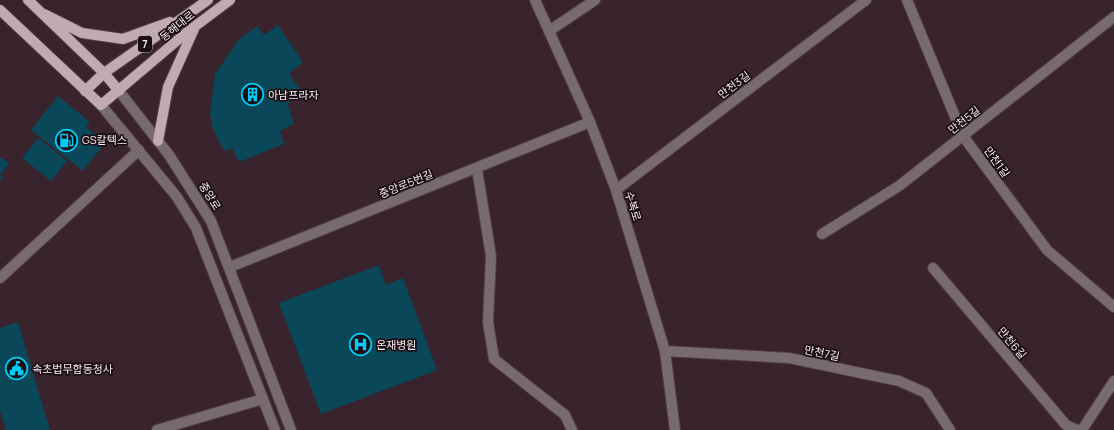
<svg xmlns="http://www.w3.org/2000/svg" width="1114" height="430" viewBox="0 0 1114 430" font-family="Manrope,'Noto Sans KR',sans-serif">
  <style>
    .building { fill: #094759 }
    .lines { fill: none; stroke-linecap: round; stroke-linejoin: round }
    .minor-casing { stroke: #543f48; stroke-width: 12 }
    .major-casing { stroke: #543f48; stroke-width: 12 }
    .minor { stroke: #776b6f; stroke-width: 10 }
    .major { stroke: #c2aab3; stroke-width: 10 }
    .labels { text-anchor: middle; stroke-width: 3.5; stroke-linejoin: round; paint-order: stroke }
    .shield { fill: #1a1014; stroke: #b8aaaf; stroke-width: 1 }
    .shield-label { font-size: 10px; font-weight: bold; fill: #fbecf1 }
    .street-label { font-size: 11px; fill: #fbecf1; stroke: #1a1014 }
    .poi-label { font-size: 11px; fill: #fbecf1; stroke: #1a1014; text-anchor: start }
  </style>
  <rect width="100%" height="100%" fill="#39232c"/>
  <g class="building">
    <path d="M278 25 303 62 289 74 300 89 292 96 288 105 294 124 280 131 284 144 239 162 232 148 224 151 213 129 210 114 215 74 239 39 257 26 264 35Z"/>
    <path d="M58 96 90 122 86 127 105 143 83 171 31 130Z"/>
    <path d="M38 138 67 161 51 181 22 158Z"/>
    <path d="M0 157 9 163 0 176 3 177 0 181Z"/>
    <path d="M379 265 386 285 403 278 437 370 321 414 279 303Z"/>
    <path d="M18 322 50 430H6L0 410V328Z"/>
  </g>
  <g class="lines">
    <defs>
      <g id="minor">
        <path d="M535 0 590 122 616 190 665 351 675 430"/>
        <path d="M907 0 963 136 1047 250 1114 307"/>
        <path d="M549 31 595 0"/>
        <path d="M119 91 169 155 211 221 291 430"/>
        <path d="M101 105 177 197 196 228 275 430"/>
        <path d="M477 169 491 256 488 322 494 359 565 415 572 430"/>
        <path d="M616 190 866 0"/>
        <path d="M822 234 899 186 1114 17"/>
        <path d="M230 267 590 122"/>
        <path d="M933 268 1066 425 1077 430"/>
        <path d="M0 278 139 150"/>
        <path d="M665 351 789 358 899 381 926 393 950 430"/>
        <path d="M157 430 263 399"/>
        <path d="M1082 430 1114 381"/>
      </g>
      <g id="major">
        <path d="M28 0 104 73 119 91"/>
        <path d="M0 10 101 105 186 33 230 0"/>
        <path d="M44 14 82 33 123 39 170 22"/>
        <path d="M85 91 104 73 208 0"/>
        <path d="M158 141 168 87 194 29"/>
      </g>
    </defs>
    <use href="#minor" class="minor-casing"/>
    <use href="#major" class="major-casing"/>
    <use href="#minor" class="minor"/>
    <use href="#major" class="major"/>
  </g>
  <defs>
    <symbol id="building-ring" viewBox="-11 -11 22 22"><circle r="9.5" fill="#1a1014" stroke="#05cbf9" stroke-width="1.5"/><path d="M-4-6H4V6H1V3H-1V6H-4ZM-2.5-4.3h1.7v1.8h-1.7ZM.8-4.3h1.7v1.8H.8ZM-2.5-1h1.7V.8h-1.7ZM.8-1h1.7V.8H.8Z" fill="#05cbf9"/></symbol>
    <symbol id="fuel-ring" viewBox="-11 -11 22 22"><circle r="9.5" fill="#1a1014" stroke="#05cbf9" stroke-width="1.5"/><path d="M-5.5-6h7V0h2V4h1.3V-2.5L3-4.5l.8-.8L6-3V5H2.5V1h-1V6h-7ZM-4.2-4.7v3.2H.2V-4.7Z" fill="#05cbf9"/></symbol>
    <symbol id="hospital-ring" viewBox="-11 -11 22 22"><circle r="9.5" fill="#1a1014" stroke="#05cbf9" stroke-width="1.5"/><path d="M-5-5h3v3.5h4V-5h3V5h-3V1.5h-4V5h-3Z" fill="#05cbf9"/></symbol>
    <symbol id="civic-ring" viewBox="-11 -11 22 22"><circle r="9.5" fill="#1a1014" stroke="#05cbf9" stroke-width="1.5"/><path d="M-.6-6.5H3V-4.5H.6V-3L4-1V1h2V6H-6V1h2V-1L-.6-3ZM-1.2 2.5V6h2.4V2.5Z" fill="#05cbf9"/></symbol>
  </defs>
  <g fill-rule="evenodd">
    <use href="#building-ring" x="240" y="82" width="25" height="25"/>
    <use href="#fuel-ring" x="54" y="128" width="25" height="25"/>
    <use href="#hospital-ring" x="348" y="332" width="25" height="25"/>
    <use href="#civic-ring" x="4" y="356" width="25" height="25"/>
  </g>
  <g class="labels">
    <rect class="shield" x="138" y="36" width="14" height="16" rx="3"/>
    <g class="shield-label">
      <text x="145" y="48">7</text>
    </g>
    <g class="street-label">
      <text transform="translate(177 26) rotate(-39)" y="4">동해대로</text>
      <text transform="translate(734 85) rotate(-37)" y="4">만천3길</text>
      <text transform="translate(964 120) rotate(-38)" y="4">만천5길</text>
      <text transform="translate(997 162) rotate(54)" y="4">만천1길</text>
      <text transform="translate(406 184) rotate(-22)" y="4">중앙로5번길</text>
      <text transform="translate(210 196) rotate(58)" y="4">중앙로</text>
      <text transform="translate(633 206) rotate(73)" y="4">수복로</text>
      <text transform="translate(1012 343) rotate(50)" y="4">만천6길</text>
      <text transform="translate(822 353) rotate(12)" y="4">만천7길</text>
    </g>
    <g class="poi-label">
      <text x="268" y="99">아남프라자</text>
      <text x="82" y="144">GS칼텍스</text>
      <text x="376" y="349">온재병원</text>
      <text x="32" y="373">속초법무합동청사</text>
    </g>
  </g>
</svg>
